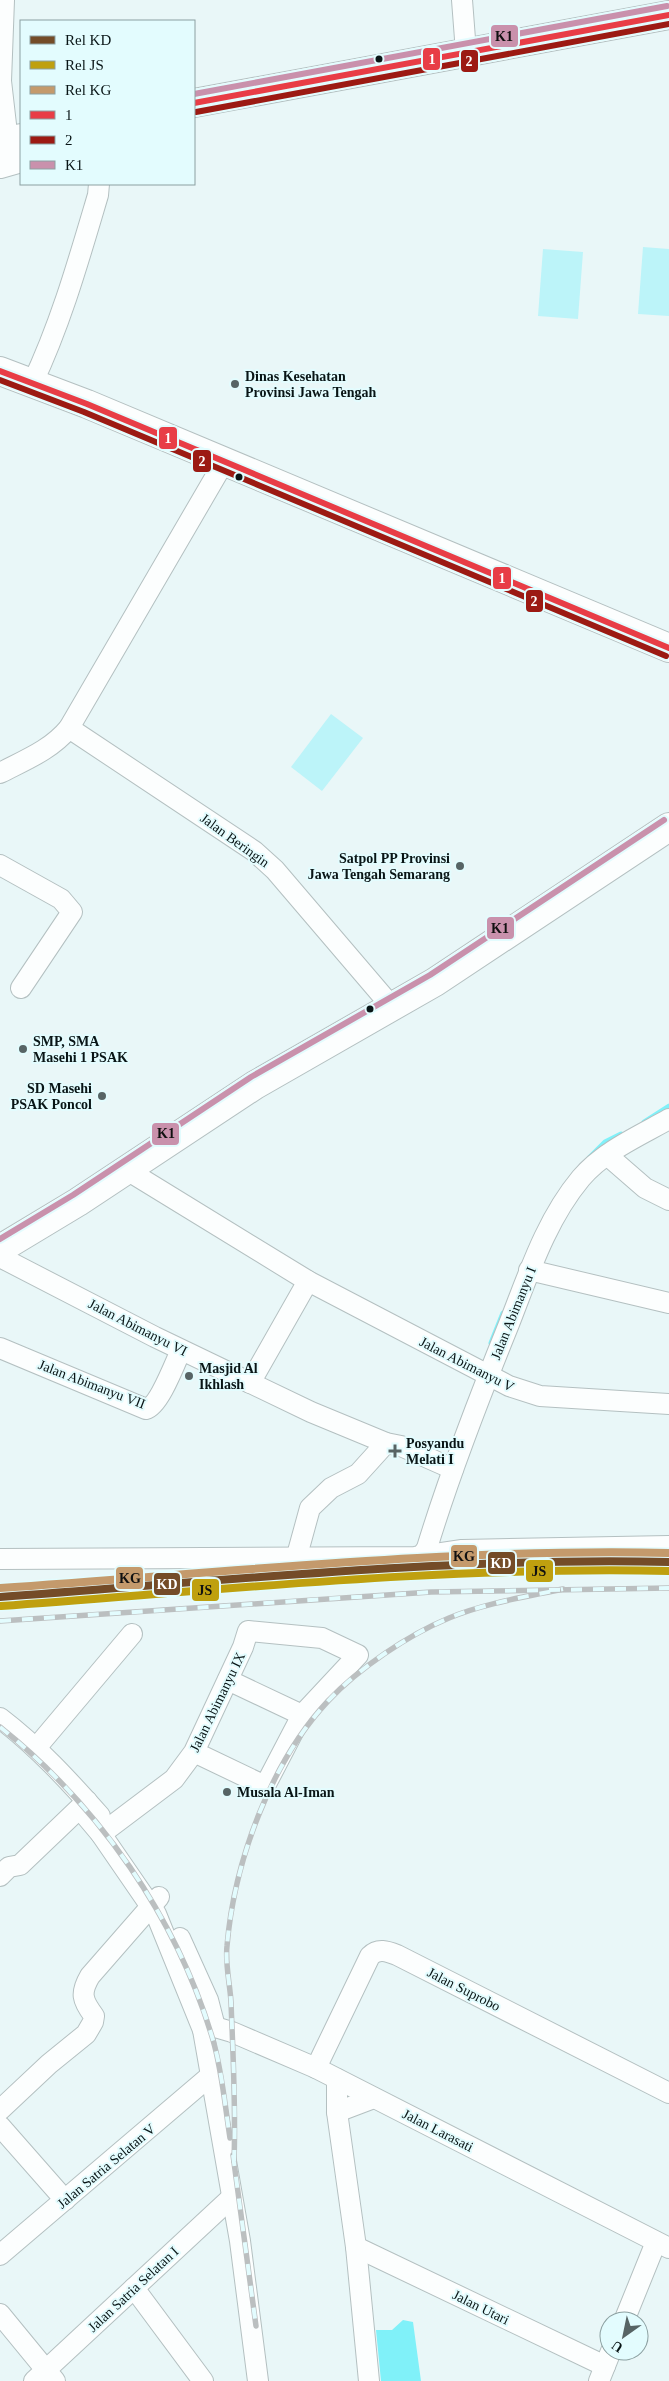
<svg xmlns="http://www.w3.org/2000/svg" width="669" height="2381" viewBox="0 0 669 2381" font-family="'Times New Roman',serif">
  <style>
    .green { fill: #bcf4f9 }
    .water { fill: #80f1f9 }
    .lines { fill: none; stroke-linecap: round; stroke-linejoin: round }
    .stream { stroke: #80f1f9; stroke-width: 5 }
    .street-casing { stroke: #b4c0c1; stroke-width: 22 }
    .primary-casing { stroke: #b4c0c1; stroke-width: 30 }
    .street { stroke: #fcfefe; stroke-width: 20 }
    .primary { stroke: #fcfefe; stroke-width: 28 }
    .rail-casing { stroke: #bbbfc0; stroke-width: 5.5 }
    .rail { stroke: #e3fcfe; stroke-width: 4; stroke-dasharray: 11; stroke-linecap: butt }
    .bus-1-casing { stroke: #e3fcfe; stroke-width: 10 }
    .bus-2-casing { stroke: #e3fcfe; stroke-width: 10 }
    .bus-3-casing { stroke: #e3fcfe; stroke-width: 10 }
    .bus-1 { stroke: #e83d46; stroke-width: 6 }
    .bus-2 { stroke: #9c1a13; stroke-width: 6 }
    .bus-3 { stroke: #c991ac; stroke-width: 6 }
    .rail-1-casing { stroke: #e3fcfe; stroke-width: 11 }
    .rail-2-casing { stroke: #e3fcfe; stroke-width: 11 }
    .rail-3-casing { stroke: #e3fcfe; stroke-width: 11 }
    .rail-1 { stroke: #744c28; stroke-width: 8 }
    .rail-2 { stroke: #bfa00f; stroke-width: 8 }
    .rail-3 { stroke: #c49a6c; stroke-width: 8 }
    .bus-dot { fill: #091516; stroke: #e3fcfe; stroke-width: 2 }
    .poi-dot { fill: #576465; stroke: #e3fcfe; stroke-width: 2 }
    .labels { text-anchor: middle; stroke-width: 4; stroke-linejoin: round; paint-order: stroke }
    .poi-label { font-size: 14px; font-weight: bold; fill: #091516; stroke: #e3fcfe; text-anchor: start }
    .street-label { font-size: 14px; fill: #091516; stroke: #e3fcfe }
    .line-badge { stroke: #e3fcfe; stroke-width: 2 }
    .badge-label { font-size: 14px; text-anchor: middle; font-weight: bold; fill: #fff }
    .pale-badge-label { font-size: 14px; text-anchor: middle; font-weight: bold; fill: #111 }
  </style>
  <rect width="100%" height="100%" fill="#e9f7f8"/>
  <g class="green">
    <path d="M643 247 669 249V316L638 314Z"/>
    <path d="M543 249 583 252 578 319 538 316Z"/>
    <path d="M331 714 363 738 322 791 291 767Z"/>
  </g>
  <path class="water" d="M403 2320 413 2322 421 2381H381L376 2330H392Z"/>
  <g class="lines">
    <g class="stream">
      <path d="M644 1122 669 1106"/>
      <path d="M589 1158 605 1142 621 1134"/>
      <path d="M491 1343 503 1313"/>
    </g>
    <defs>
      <g id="street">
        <path d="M4 0 1 81 8 142"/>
        <path d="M462 0 466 52"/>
        <path d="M32 384C61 323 79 259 98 195L99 184"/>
        <path d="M69 728 254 851 275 870 392 1007"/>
        <path d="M0 773C25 760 51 750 69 728L224 462"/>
        <path d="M0 865 61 899 72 912 21 988"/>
        <path d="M607 1155 645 1188 669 1200"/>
        <path d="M127 1170 308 1281 509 1386 540 1396 669 1404"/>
        <path d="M0 1257 155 1337 311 1412 386 1443 401 1446 453 1469"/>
        <path d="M529 1270 669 1303"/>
        <path d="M0 1348 146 1409C159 1406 175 1363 181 1350"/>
        <path d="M250 1383 308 1281"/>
        <path d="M423 1554 427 1548C450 1472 479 1398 509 1324 529 1273 546 1220 581 1178 604 1151 639 1136 669 1119"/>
        <path d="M0 1559 415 1557 462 1550 669 1546"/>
        <path d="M296 1559 310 1508 331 1488 358 1474 386 1443"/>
        <path d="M228 1680 302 1715"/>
        <path d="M0 1718C38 1747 69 1781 100 1816"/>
        <path d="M36 1748 132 1634"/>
        <path d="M80 1809 101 1834 156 1914 203 2030 240 2241 258 2381"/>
        <path d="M101 1834 174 1779 194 1752 243 1647 248 1631 322 1638 358 1655 302 1715 265 1786 194 1752"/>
        <path d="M0 1876 9 1867 20 1865 87 1801"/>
        <path d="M180 1938 208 2000 215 2027"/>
        <path d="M203 2030 215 2027 232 2032 316 2068 669 2248"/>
        <path d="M316 2068 370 1956C378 1948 387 1951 397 1955L669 2093"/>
        <path d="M337 2079V2112L356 2247 369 2381"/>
        <path d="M0 2110 49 2064 86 2034 93 2022 94 2016C82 2000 80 1993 90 1976L159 1897"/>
        <path d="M337 2112 374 2098"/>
        <path d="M0 2126 65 2200"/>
        <path d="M356 2247 605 2366"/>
        <path d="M0 2255 210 2076"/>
        <path d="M134 2288 203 2381"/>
        <path d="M0 2314 55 2381"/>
        <path d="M624 2321 656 2242"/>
        <path d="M34 2381 231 2198"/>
        <path d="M599 2381 611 2351"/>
      </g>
      <g id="primary">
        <path d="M194 103 669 15"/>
        <path d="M0 143 21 138"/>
        <path d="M0 164 21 158"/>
        <path d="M0 371 87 404 669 648"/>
        <path d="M0 1249 78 1202 255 1085 435 982 669 827"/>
      </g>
    </defs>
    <use href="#street" class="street-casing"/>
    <use href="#primary" class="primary-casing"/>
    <use href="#street" class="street"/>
    <use href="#primary" class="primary"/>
    <defs>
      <g id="rail">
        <path d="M0 1621 431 1592 669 1588"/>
        <path d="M0 1727C99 1806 177 1918 213 2040 222 2071 225 2106 230 2138"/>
        <path d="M233 2155 256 2326"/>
        <path d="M234 2161C236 2108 233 2055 231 2002 230 1984 225 1964 227 1946 234 1863 270 1763 328 1701 359 1668 408 1635 449 1618 485 1603 525 1597 563 1589"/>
      </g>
    </defs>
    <use href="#rail" class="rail-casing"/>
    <use href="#rail" class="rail"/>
    <defs>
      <g id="bus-1">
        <path d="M194 103 669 15"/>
        <path d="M0 371 87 404 669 648"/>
      </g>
      <g id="bus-2">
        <path d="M196 112 669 24"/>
        <path d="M0 380 84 412 666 656"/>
      </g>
      <g id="bus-3">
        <path d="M194 94 667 6"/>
        <path d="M0 1239 73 1195 251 1077 430 975 664 820"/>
      </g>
    </defs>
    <use href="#bus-1" class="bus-1-casing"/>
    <use href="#bus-2" class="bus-2-casing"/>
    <use href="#bus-3" class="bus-3-casing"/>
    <use href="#bus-1" class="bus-1"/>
    <use href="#bus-2" class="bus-2"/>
    <use href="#bus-3" class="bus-3"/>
    <defs>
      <path id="rail-1" d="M0 1597C221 1581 448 1557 669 1562"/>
      <path id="rail-2" d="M1 1606C222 1590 448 1566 669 1571"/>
      <path id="rail-3" d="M0 1588C222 1573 447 1548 669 1553"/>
    </defs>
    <use href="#rail-1" class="rail-1-casing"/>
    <use href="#rail-2" class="rail-2-casing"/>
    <use href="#rail-3" class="rail-3-casing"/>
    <use href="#rail-1" class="rail-1"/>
    <use href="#rail-2" class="rail-2"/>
    <use href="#rail-3" class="rail-3"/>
  </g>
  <g class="bus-dot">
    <circle cx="379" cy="59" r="4.5"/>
    <circle cx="239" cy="477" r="4.5"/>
    <circle cx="370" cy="1009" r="4.5"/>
  </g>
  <g class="poi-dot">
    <circle cx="235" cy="384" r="5"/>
    <circle cx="460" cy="866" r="5"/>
    <circle cx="23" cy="1049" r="5"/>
    <circle cx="102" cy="1096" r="5"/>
    <circle cx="189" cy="1376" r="5"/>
    <path d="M392.5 1443.5h5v5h5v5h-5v5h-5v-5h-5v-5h5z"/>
    <circle cx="227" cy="1792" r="5"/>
  </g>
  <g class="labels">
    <g class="poi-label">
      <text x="245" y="381">Dinas Kesehatan<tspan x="245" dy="16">Provinsi Jawa Tengah</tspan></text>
      <text x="450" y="863" text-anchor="end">Satpol PP Provinsi<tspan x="450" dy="16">Jawa Tengah Semarang</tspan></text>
      <text x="33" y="1046">SMP, SMA<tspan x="33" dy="16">Masehi 1 PSAK</tspan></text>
      <text x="92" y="1093" text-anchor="end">SD Masehi<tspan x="92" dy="16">PSAK Poncol</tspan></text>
      <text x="199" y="1373">Masjid Al<tspan x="199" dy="16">Ikhlash</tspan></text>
      <text x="406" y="1448">Posyandu<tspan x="406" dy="16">Melati I</tspan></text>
      <text x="237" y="1797">Musala Al-Iman</text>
    </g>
    <g class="street-label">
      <text transform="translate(235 840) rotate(36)" y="5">Jalan Beringin</text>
      <text transform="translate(513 1313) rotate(-68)" y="5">Jalan Abimanyu I</text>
      <text transform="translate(138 1327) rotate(27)" y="5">Jalan Abimanyu VI</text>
      <text transform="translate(467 1364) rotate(27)" y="5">Jalan Abimanyu V</text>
      <text transform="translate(92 1384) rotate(21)" y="5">Jalan Abimanyu VII</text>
      <text transform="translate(217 1702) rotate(-64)" y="5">Jalan Abimanyu IX</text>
      <text transform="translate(464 1989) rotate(27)" y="5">Jalan Suprobo</text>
      <text transform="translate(438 2130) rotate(27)" y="5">Jalan Larasati</text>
      <text transform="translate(106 2166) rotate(-40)" y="5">Jalan Satria Selatan V</text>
      <text transform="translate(133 2289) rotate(-43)" y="5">Jalan Satria Selatan I</text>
      <text transform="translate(481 2307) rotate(26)" y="5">Jalan Utari</text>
    </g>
  </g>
  <g class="line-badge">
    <rect x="490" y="24" width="29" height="24" rx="5" fill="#c991ac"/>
    <rect x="422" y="47" width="19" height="24" rx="5" fill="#e83d46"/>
    <rect x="460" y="49" width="19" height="24" rx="5" fill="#9c1a13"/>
    <rect x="158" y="426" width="20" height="24" rx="5" fill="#e83d46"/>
    <rect x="192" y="449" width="20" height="24" rx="5" fill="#9c1a13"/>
    <rect x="492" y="566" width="20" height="24" rx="5" fill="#e83d46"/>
    <rect x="525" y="589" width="19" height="24" rx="5" fill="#9c1a13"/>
    <rect x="486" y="916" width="29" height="24" rx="5" fill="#c991ac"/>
    <rect x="151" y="1122" width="29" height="24" rx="5" fill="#c991ac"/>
    <rect x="450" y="1544" width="28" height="24" rx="5" fill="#c49a6c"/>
    <rect x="487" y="1551" width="29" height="24" rx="5" fill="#744c28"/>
    <rect x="525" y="1559" width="29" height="24" rx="5" fill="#bfa00f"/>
    <rect x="115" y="1566" width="29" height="24" rx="5" fill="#c49a6c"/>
    <rect x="153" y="1572" width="28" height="24" rx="5" fill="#744c28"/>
    <rect x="191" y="1578" width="29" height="24" rx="5" fill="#bfa00f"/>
  </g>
  <g class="badge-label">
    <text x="432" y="64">1</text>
    <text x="469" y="66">2</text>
    <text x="168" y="443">1</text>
    <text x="202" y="466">2</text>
    <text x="502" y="583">1</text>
    <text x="534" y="606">2</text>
    <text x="501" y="1568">KD</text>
    <text x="167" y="1589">KD</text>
  </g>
  <g class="pale-badge-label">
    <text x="504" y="41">K1</text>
    <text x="500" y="933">K1</text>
    <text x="166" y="1138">K1</text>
    <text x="464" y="1561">KG</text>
    <text x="539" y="1576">JS</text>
    <text x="130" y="1583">KG</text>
    <text x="205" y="1595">JS</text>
  </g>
  <rect x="20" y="20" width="175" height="165" fill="#e3fcfe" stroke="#8ca0a1"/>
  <rect x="30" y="36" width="25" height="8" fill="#744c28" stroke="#8ca0a1"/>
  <text x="65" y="45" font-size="15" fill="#091516">Rel KD</text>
  <rect x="30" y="61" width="25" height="8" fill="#bfa00f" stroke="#8ca0a1"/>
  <text x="65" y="70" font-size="15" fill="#091516">Rel JS</text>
  <rect x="30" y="86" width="25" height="8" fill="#c49a6c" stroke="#8ca0a1"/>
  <text x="65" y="95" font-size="15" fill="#091516">Rel KG</text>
  <rect x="30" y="111" width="25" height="8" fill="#e83d46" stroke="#8ca0a1"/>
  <text x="65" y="120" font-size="15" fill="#091516">1</text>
  <rect x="30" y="136" width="25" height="8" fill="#9c1a13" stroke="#8ca0a1"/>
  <text x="65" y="145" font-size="15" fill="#091516">2</text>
  <rect x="30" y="161" width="25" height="8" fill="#c991ac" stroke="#8ca0a1"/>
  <text x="65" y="170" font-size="15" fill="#091516">K1</text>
  <g transform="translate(624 2336) rotate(213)"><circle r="24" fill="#e3fcfe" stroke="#8ca0a1"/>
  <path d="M0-4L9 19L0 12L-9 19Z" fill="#576465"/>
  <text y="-8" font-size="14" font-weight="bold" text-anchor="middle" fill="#091516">U</text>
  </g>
</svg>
